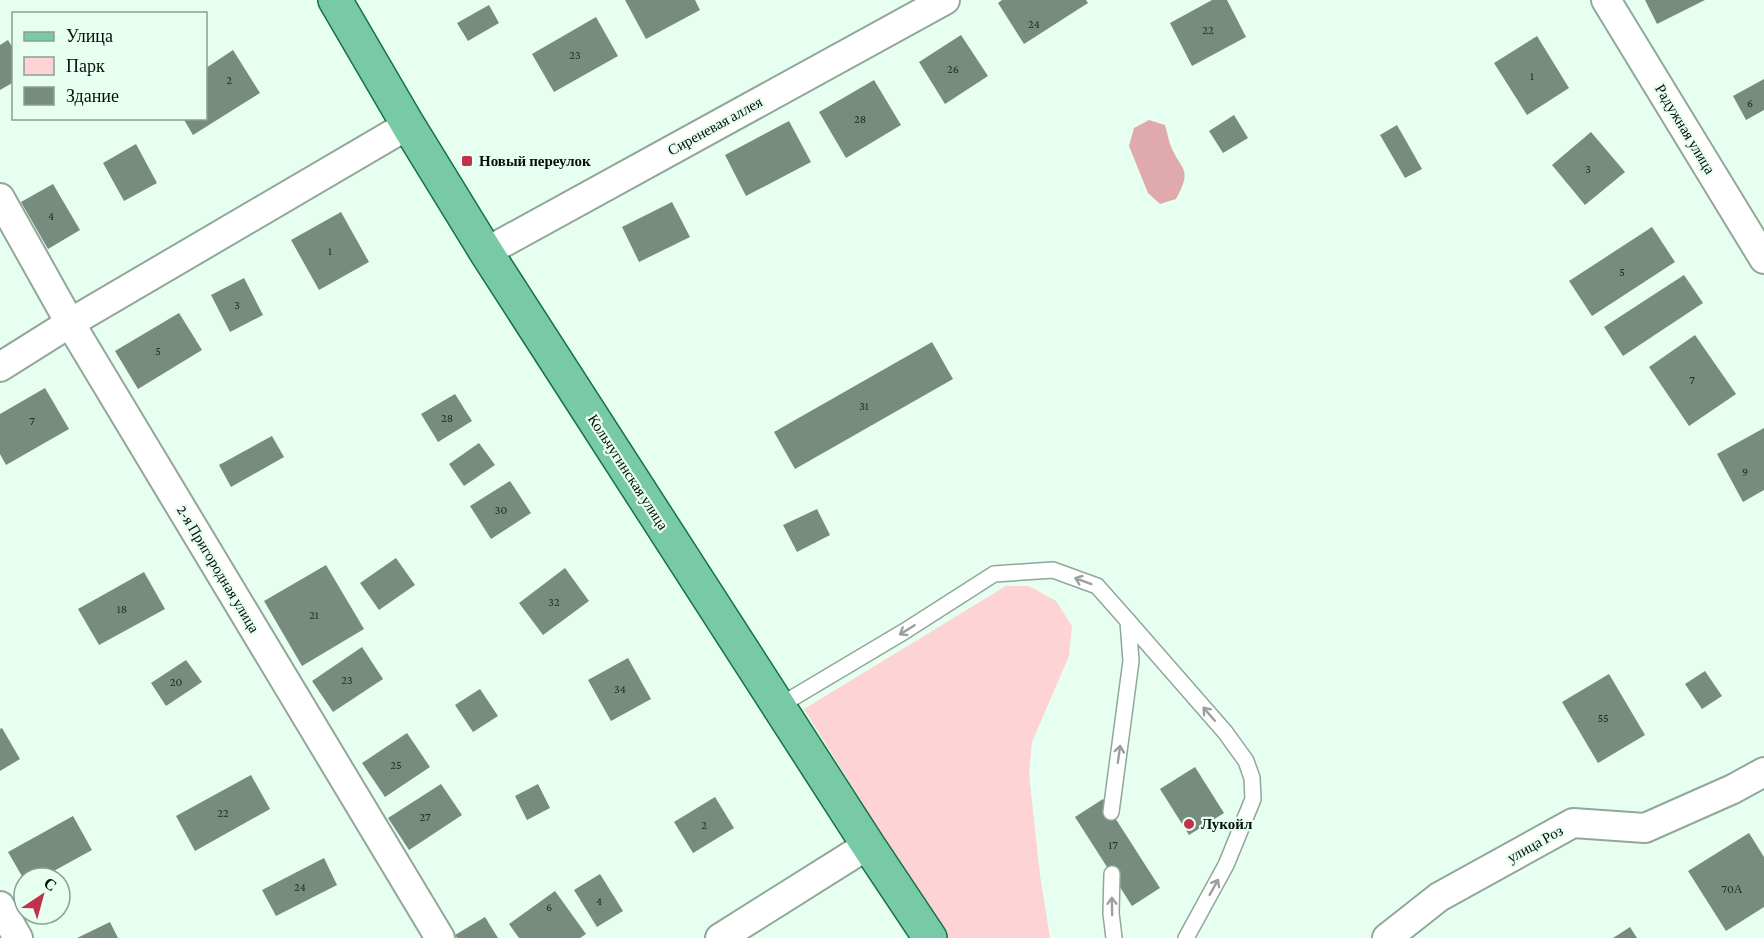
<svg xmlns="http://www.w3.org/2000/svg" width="1764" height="938" viewBox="0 0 1764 938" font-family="'Crimson Pro',serif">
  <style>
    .green { fill: #fdd3d5 }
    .water { fill: #e0a9ac }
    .building { fill: #778c7f }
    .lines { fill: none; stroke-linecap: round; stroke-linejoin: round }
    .lane-casing { stroke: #91a79a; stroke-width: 18 }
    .street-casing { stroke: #91a79a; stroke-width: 32 }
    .primary-casing { stroke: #167149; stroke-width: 36 }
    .lane { stroke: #fff; stroke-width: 15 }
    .street { stroke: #fff; stroke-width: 28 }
    .primary { stroke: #78caa6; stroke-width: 33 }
    .oneway { stroke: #9c9f9d }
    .poi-dot { fill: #c1314c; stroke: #e7fff0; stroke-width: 2 }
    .labels { text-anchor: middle; stroke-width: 4.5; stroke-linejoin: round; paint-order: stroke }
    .number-label { font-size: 12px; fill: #232e27 }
    .street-label { font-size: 15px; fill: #070f0a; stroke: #e7fff0 }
    .poi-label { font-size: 15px; font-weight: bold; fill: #070f0a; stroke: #e7fff0; text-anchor: start }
  </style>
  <rect width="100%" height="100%" fill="#e7fff0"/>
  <path class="green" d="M1006 586H1029L1056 601 1072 626 1069 656 1032 742 1029 774 1040 875 1050 938H946L804 709Z"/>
  <path class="water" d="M1149 120 1165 125C1167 131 1168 138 1170 144 1180 171 1194 167 1176 199L1160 204 1148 193 1129 146 1134 128Z"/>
  <g class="building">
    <path d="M625 0H695L700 10 646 39Z"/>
    <path d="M1002 0H1086L1088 3 1024 44 998 3Z"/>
    <path d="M1212 0H1227L1246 37 1192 66 1170 23Z"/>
    <path d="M1645 0H1705L1657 24Z"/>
    <path d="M489 5 499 23 468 41 457 23Z"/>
    <path d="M596 17 618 56 554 92 532 54Z"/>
    <path d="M961 35 988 76 945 104 919 62Z"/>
    <path d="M1537 36 1569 88 1527 115 1494 63Z"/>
    <path d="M8 40 14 50V82L0 90V45Z"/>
    <path d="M233 50 260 93 193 135 183 118H206V68Z"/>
    <path d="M1764 79V110L1746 120 1733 96Z"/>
    <path d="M874 80 901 125 846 158 819 112Z"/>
    <path d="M1234 115 1248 138 1223 153 1209 131Z"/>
    <path d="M789 121 811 162 746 196 725 155Z"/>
    <path d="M1397 125 1422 169 1405 178 1380 135Z"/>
    <path d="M1591 132 1625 172 1585 205 1552 165Z"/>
    <path d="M136 144 157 183 124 201 103 163Z"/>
    <path d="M53 184 80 230 48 249 21 202Z"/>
    <path d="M672 202 690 237 639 262 622 227Z"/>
    <path d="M341 212 369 262 319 290 291 240Z"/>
    <path d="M1652 227 1675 262 1592 316 1569 281Z"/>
    <path d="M1684 275 1703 303 1623 356 1604 327Z"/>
    <path d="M244 278 263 315 230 332 211 295Z"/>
    <path d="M179 313 202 350 138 389 115 351Z"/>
    <path d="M1695 335 1736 394 1689 426 1649 367Z"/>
    <path d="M932 342 953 379 795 469 774 432Z"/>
    <path d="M45 388 69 429 6 465 0 454V414Z"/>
    <path d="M455 394 472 421 438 442 421 414Z"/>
    <path d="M1764 428V490L1743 502 1717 454Z"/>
    <path d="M272 436 284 457 231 487 219 465Z"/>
    <path d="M479 443 495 465 464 486 449 464Z"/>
    <path d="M510 481 531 513 491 539 470 506Z"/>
    <path d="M817 509 830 535 797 552 783 525Z"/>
    <path d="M396 558 415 585 379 610 360 583Z"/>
    <path d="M326 565 364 629 302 666 264 601Z"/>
    <path d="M565 568 589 601 543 635 519 603Z"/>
    <path d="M144 572 165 609 99 645 78 609Z"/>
    <path d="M362 647 383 679 333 712 312 681Z"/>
    <path d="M628 658 651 699 611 721 588 680Z"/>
    <path d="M186 660 202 682 166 706 151 683Z"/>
    <path d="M1705 671 1722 696 1702 709 1685 684Z"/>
    <path d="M1609 674 1645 735 1598 763 1562 702Z"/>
    <path d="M480 689 498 716 473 732 455 705Z"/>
    <path d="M2 728 20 759 0 771V729Z"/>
    <path d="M407 733 430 767 385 797 362 763Z"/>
    <path d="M1195 767 1224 813 1189 835 1160 789Z"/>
    <path d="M251 775 270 809 195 851 176 816Z"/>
    <path d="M441 784 462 815 409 850 388 818Z"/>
    <path d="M538 784 550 808 527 820 515 796Z"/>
    <path d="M715 797 734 828 693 853 674 822Z"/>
    <path d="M1103 799 1160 888 1132 906 1075 817Z"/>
    <path d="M73 816 92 850 41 878H23L8 852Z"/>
    <path d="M1749 833 1764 857V907L1726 931 1688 871Z"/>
    <path d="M324 858 337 885 276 916 262 890Z"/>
    <path d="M600 874 623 911 597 927 574 890Z"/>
    <path d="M555 891 586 934 580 938H519L509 924Z"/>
    <path d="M485 917 498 938H457L455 935Z"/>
    <path d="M110 922 118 938H77Z"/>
    <path d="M1630 927 1637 938H1613Z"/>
  </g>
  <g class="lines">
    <defs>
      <g id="lane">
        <path d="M1128 621 1225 732 1246 761 1252 778 1253 799 1226 865 1186 938"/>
        <path d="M779 706 905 631 994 574 1053 570 1097 586 1128 621 1131 661 1111 812"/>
        <path d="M1112 874 1111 913 1114 938"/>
      </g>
      <g id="street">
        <path d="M1606 0 1764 259"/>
        <path d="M0 198 70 323 440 938"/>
        <path d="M486 252 945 0"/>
        <path d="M0 367 70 323 408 125"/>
        <path d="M0 906 18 938"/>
        <path d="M720 938 868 845"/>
        <path d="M1387 938 1439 897 1573 823 1645 828 1733 789 1764 772"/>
      </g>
      <path id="primary" d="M335 0 408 125 486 252 868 845 930 938"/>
    </defs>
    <use href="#lane" class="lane-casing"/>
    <use href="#street" class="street-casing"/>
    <use href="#primary" class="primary-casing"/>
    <use href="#lane" class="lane"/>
    <use href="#street" class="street"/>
    <use href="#primary" class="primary"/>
  </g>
  <defs><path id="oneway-shaft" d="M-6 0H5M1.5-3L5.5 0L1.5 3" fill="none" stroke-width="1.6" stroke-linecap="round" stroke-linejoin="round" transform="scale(1.5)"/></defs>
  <g class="oneway">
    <use href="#oneway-shaft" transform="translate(1083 581) rotate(-160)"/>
    <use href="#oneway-shaft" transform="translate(907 630) rotate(148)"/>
    <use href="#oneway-shaft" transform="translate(1209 714) rotate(-131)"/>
    <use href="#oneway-shaft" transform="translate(1119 754) rotate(-82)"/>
    <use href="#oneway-shaft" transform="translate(1214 887) rotate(-61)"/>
    <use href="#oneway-shaft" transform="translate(1112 906) rotate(-91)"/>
  </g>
  <g class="poi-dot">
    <rect x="461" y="155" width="12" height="12" rx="3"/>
    <circle cx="1189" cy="824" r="6"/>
  </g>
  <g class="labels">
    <g class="number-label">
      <text x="1034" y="28">24</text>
      <text x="1208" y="34">22</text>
      <text x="575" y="59">23</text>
      <text x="953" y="73">26</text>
      <text x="1532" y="80">1</text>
      <text x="229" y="84">2</text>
      <text x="1750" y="107">6</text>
      <text x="860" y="123">28</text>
      <text x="1588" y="173">3</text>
      <text x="51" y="220">4</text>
      <text x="330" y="255">1</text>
      <text x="1622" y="276">5</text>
      <text x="237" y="309">3</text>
      <text x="158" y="355">5</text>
      <text x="1692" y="384">7</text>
      <text x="864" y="410">31</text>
      <text x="447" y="422">28</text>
      <text x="32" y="425">7</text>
      <text x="1745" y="476">9</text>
      <text x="501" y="514">30</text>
      <text x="554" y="606">32</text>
      <text x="122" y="613">18</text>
      <text x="314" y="619">21</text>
      <text x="347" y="684">23</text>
      <text x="176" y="686">20</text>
      <text x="620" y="693">34</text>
      <text x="1603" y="722">55</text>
      <text x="396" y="769">25</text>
      <text x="223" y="817">22</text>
      <text x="425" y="821">27</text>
      <text x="704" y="829">2</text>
      <text x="1113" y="849">17</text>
      <text x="300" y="891">24</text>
      <text x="1732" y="893">70А</text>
      <text x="599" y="905">4</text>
      <text x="549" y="911">6</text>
    </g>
    <g class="street-label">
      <text transform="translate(715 126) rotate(-29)" y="5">Сиреневая аллея</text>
      <text transform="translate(1685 129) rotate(59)" y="5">Радужная улица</text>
      <text transform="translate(628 472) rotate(57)" y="5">Кольчугинская улица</text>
      <text transform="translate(218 569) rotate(59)" y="5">2-я Пригородная улица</text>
      <text transform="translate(1535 844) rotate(-29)" y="5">улица Роз</text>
    </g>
    <g class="poi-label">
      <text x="479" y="166">Новый переулок</text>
      <text x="1201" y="829">Лукойл</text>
    </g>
  </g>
  <rect x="12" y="12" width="195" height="108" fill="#e7fff0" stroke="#8d9f94" stroke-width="1.5"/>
  <rect x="24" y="32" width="30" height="9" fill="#78caa6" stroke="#8d9f94" stroke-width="1.5"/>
  <text x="66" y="42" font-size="18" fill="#070f0a">Улица</text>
  <rect x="24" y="57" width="30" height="18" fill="#fdd3d5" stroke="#8d9f94" stroke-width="1.5"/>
  <text x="66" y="72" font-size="18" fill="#070f0a">Парк</text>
  <rect x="24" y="87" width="30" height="18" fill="#778c7f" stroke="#8d9f94" stroke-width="1.5"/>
  <text x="66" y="102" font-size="18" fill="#070f0a">Здание</text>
  <g transform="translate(42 896) rotate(36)"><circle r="28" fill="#e7fff0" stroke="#8d9f94" stroke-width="1.5"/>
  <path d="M0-4.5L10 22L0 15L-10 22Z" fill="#c1314c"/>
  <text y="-9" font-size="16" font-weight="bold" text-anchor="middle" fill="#070f0a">С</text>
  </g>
</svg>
